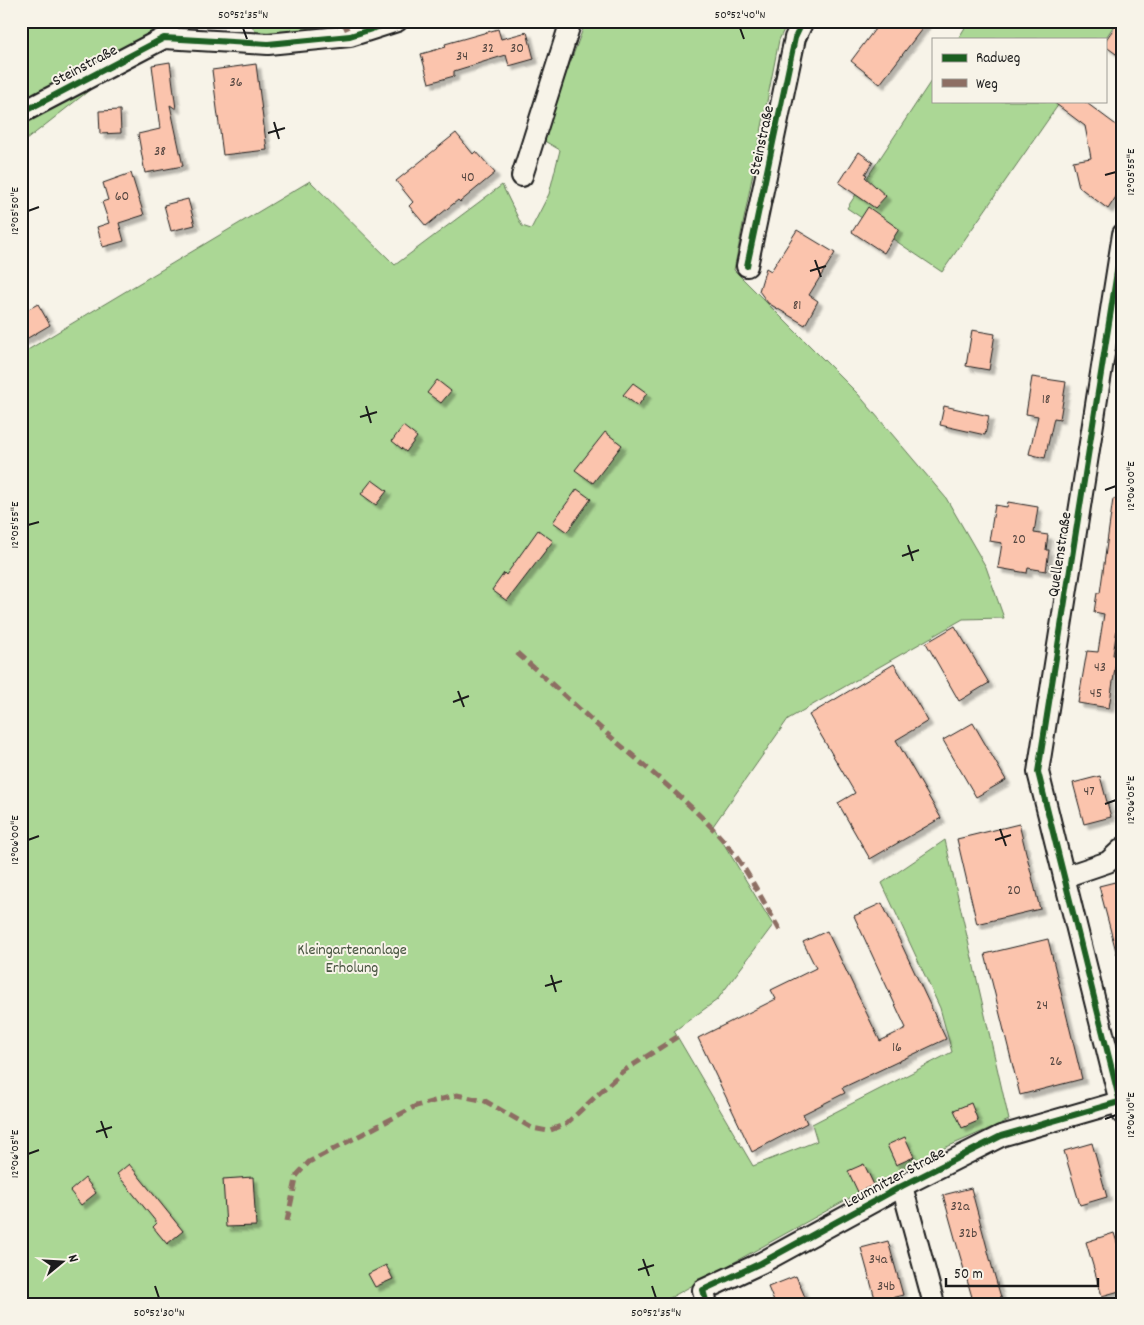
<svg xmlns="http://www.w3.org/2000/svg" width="1144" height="1325" viewBox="0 0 1144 1325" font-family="Dekko,sans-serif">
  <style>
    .green { fill: #abd795; stroke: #647a58 }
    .building { fill: #fbc4ad; stroke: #1c1c1c; filter: url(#shadow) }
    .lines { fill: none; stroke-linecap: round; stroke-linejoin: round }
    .minor-casing { stroke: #1c1c1c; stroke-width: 24 }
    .minor { stroke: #f7f3e8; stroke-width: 20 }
    .quiet { stroke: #8d6e63; stroke-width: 5; stroke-dasharray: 10 5; stroke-linecap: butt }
    .cycleway-casing { stroke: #f7f3e8; stroke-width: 9 }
    .cycleway { stroke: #1b5e20; stroke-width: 6 }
    .ticks { fill: none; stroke: #1c1c1c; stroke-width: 2 }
    .labels { text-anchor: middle; stroke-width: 4; stroke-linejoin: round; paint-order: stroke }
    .number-label { font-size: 14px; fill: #544640 }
    .street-label { font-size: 16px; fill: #1c1c1c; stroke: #f7f3e8 }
    .park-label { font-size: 16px; fill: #475440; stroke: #f7f3e8 }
    .neatline { fill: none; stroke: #1c1c1c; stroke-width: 2 }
    .ticks-label { font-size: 12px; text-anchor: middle; fill: #1c1c1c }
  </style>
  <defs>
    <filter id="shadow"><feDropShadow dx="4.5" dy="4.5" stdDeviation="1" flood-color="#0004"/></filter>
  </defs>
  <rect width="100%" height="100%" fill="#f7f3e8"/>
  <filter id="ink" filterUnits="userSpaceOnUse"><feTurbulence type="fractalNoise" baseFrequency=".02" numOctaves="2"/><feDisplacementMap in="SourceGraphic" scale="10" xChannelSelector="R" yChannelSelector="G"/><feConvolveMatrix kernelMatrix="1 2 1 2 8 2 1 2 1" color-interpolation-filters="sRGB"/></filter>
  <g filter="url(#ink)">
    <g class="green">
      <path d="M21 21H203L143 48 21 144Z"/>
      <path d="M249 21H366L265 47Z"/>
      <path d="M586 21H788L779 40 734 270 858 394 946 498 986 567 1004 618 963 619 788 719 713 826 773 925 717 1000 674 1031 753 1166 817 1141 812 1124 952 1052 940 1008 882 883 945 840 1009 1120 942 1149 846 1200 659 1304H21V354L310 181 395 265 502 185 522 226 531 229 549 194 560 150 541 139Z"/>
      <path d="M969 21H1117L1105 39H958Z"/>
      <path d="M933 78V101H1061L942 272 847 208Z"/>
    </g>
    <g class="building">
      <path d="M881 21H928L880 84 851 61Z"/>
      <path d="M1119 21H1123V59L1105 46V41Z"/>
      <path d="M498 29 501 39 527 32 534 59 509 66 506 55 454 71V76L429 83 421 54 446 47 445 44Z"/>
      <path d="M170 62 176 109 170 105 183 166 145 173 138 134 160 129 152 65Z"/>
      <path d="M256 64 267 150 223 155 212 70Z"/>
      <path d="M1052 101H1084L1123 130 1121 136 1123 141V186L1108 209 1079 187 1073 161 1091 158 1085 126Z"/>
      <path d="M120 110 121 133 100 134 99 111Z"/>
      <path d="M456 133 473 154 476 151 495 173 460 202 458 200 426 226 409 206 413 202 396 181Z"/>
      <path d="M859 152 873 162 865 174 867 175 865 177 886 196 875 208 839 183Z"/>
      <path d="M131 173 144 215 119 223 124 241 103 247 97 227 109 223 102 202 108 200 103 183Z"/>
      <path d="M188 199 195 225 171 231 164 205Z"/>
      <path d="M868 207 899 229 884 253 852 232Z"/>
      <path d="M797 230 835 253 809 295 818 301 805 325 768 303 759 291 766 268 771 271Z"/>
      <path d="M38 304 50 325 21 342V313Z"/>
      <path d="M972 330 995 334 989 370 966 366Z"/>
      <path d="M1032 377 1066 382 1060 419 1054 418 1045 458 1029 454 1038 416 1026 414Z"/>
      <path d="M437 380 451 391 441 403 427 393Z"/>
      <path d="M633 383 647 393 638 406 623 395Z"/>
      <path d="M944 406 989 416 985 435 940 425Z"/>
      <path d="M403 426 417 437 406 452 392 441Z"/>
      <path d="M605 432 622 445 593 483 575 470Z"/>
      <path d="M372 480 387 491 376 505 361 494Z"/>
      <path d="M577 489 591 499 567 532 553 522Z"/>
      <path d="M1113 499H1123V617L1119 616 1113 655H1117L1109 708 1078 703 1087 651 1098 652 1104 614 1094 612 1097 593H1100Z"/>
      <path d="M1008 502 1038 507 1034 533 1048 535 1046 550H1049L1046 571 1028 568 1027 573 998 568 1002 543 989 541 995 505 1007 507Z"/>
      <path d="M538 530 553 541 507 601 492 590 504 573 506 575Z"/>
      <path d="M955 626 989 683 959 701 926 643Z"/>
      <path d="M894 664 928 721 896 740 941 818 870 859 838 803 855 793 809 715Z"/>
      <path d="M973 723 1006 780 976 797 943 740Z"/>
      <path d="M1100 776 1111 817 1084 824 1073 783Z"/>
      <path d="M1019 824 1040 909 977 924 957 839Z"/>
      <path d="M1123 880V955H1117L1099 886Z"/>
      <path d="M882 903 946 1039 842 1088 845 1093 803 1114 807 1123 752 1152 698 1038 776 999 771 990 816 968 803 942 827 931 880 1041 906 1028 854 916Z"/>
      <path d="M1048 939 1082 1079 1020 1095 985 954Z"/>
      <path d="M971 1103 978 1121 962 1128 954 1110Z"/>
      <path d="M905 1137 914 1157 896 1165 887 1145Z"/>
      <path d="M1092 1143 1107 1197 1080 1205 1064 1151Z"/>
      <path d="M129 1164 183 1231 167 1244 153 1227 157 1223 117 1174Z"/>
      <path d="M864 1164 874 1185 858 1192 848 1171Z"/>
      <path d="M253 1177 256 1226 226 1227 223 1179Z"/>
      <path d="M85 1178 96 1193 81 1205 70 1191Z"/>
      <path d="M971 1188 993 1270 1003 1304H974L958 1249 943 1195Z"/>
      <path d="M1114 1233 1123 1261V1290L1102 1296 1086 1242Z"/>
      <path d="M888 1241 903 1295 876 1302 861 1248Z"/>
      <path d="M386 1265 393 1279 375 1287 368 1274Z"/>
      <path d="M796 1276 808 1304H775L768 1287Z"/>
    </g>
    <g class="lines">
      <defs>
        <g id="minor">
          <path d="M21 113 164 38 268 44 350 36 397 21"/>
          <path d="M522 176 571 21"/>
          <path d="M1123 234 1038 772 1123 1114"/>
          <path d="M747 266 795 38 803 21"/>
          <path d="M1064 877 1108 862 1123 848"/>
          <path d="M902 1186 934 1304"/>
          <path d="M707 1304 703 1290 761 1263 902 1186 1001 1136 1119 1102"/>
        </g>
      </defs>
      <use href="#minor" class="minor-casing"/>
      <use href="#minor" class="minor"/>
      <g class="quiet">
        <path d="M343 21 350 36"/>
        <path d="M517 653C555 686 592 722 631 754 664 783 700 812 728 846 749 872 765 905 782 934"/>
        <path d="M287 1221 297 1175 309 1162 416 1106 457 1095 485 1101 532 1128 548 1131 566 1124 622 1072 677 1037"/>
      </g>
      <defs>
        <g id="cycleway">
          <path d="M21 113 164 38 268 44 350 36 397 21"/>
          <path d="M1123 234 1038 772 1123 1114"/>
          <path d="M747 266 795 38 803 21"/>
          <path d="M707 1304 703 1290 761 1263 902 1186 1001 1136 1119 1102"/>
        </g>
      </defs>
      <use href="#cycleway" class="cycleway-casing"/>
      <use href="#cycleway" class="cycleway"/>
    </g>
  </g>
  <path class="ticks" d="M243 28 247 39M740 28 744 39M274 122 279 139M268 133 285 128M1105 175 1116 172M28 211 39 207M815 260 821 277M810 271 826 266M366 406 371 423M360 417 377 412M1105 490 1116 486M28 525 39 522M908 545 913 561M902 556 919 550M458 691 464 707M453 702 469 696M1105 804 1116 800M1000 829 1006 846M28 840 39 836M995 840 1011 835M551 975 556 992M545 986 562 981M1105 1119 1116 1115M101 1121 107 1138M96 1132 112 1127M28 1154 39 1150M643 1259 649 1276M638 1270 654 1265M155 1286 159 1298M652 1286 656 1298"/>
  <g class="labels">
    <g class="number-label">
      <text x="488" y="52">32</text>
      <text x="517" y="52">30</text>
      <text x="462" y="60">34</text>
      <text x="236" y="86">36</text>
      <text x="160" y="155">38</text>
      <text x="468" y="181">40</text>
      <text x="122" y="200">60</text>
      <text x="797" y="309">81</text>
      <text x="1046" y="403">18</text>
      <text x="1019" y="543">20</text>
      <text x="1100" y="671">43</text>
      <text x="1096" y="697">45</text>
      <text x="1089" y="795">47</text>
      <text x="1014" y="894">20</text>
      <text x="1042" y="1009">24</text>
      <text x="897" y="1051">16</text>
      <text x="1056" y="1065">26</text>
      <text x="960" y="1210">32a</text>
      <text x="968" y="1237">32b</text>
      <text x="878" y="1263">34a</text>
      <text x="886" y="1290">34b</text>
    </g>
    <g class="street-label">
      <text transform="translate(84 64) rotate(-28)" y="6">Steinstraße</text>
      <text transform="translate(760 140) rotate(-78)" y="6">Steinstraße</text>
      <text transform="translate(1058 554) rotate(-81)" y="6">Quellenstraße</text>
      <text transform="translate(894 1176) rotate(-28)" y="6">Leumnitzer Straße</text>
    </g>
    <g class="park-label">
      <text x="352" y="954">Kleingartenanlage<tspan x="352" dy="18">Erholung</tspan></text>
    </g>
  </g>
  <rect width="1144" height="1325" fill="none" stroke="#f7f3e8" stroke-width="55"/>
  <rect x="932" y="38" width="175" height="65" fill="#f7f3e8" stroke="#9f9d96"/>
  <rect x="942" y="54" width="25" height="8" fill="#1b5e20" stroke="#9f9d96"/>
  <text x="976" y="62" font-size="15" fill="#1c1c1c">Radweg</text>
  <rect x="942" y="79" width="25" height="8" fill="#8d6e63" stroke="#9f9d96"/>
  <text x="976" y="88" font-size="15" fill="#1c1c1c">Weg</text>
  <g transform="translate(62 1262) rotate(72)" stroke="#f7f3e8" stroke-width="4" paint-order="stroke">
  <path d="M0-4L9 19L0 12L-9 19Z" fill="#1c1c1c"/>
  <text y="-8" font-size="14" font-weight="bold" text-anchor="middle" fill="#1c1c1c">N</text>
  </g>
  <path d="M946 1278v8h152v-8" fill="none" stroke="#1c1c1c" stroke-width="2.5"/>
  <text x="954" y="1278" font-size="15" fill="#1c1c1c" stroke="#f7f3e8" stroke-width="4" paint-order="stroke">50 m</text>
  <rect x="28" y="28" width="1088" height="1270" class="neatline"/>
  <g class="ticks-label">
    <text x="243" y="18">50°52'35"N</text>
    <text x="740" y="18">50°52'40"N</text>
    <text transform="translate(1130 172) rotate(-90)" y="4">12°05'55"E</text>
    <text transform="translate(14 211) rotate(-90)" y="4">12°05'50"E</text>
    <text transform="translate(1130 486) rotate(-90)" y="4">12°06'00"E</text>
    <text transform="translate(14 525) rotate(-90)" y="4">12°05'55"E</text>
    <text transform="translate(1130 800) rotate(-90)" y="4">12°06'05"E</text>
    <text transform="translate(14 840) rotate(-90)" y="4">12°06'00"E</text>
    <text transform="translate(1130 1115) rotate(-90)" y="4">12°06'10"E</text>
    <text transform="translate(14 1154) rotate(-90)" y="4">12°06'05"E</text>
    <text x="159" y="1316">50°52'30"N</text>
    <text x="656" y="1316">50°52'35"N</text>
  </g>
</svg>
